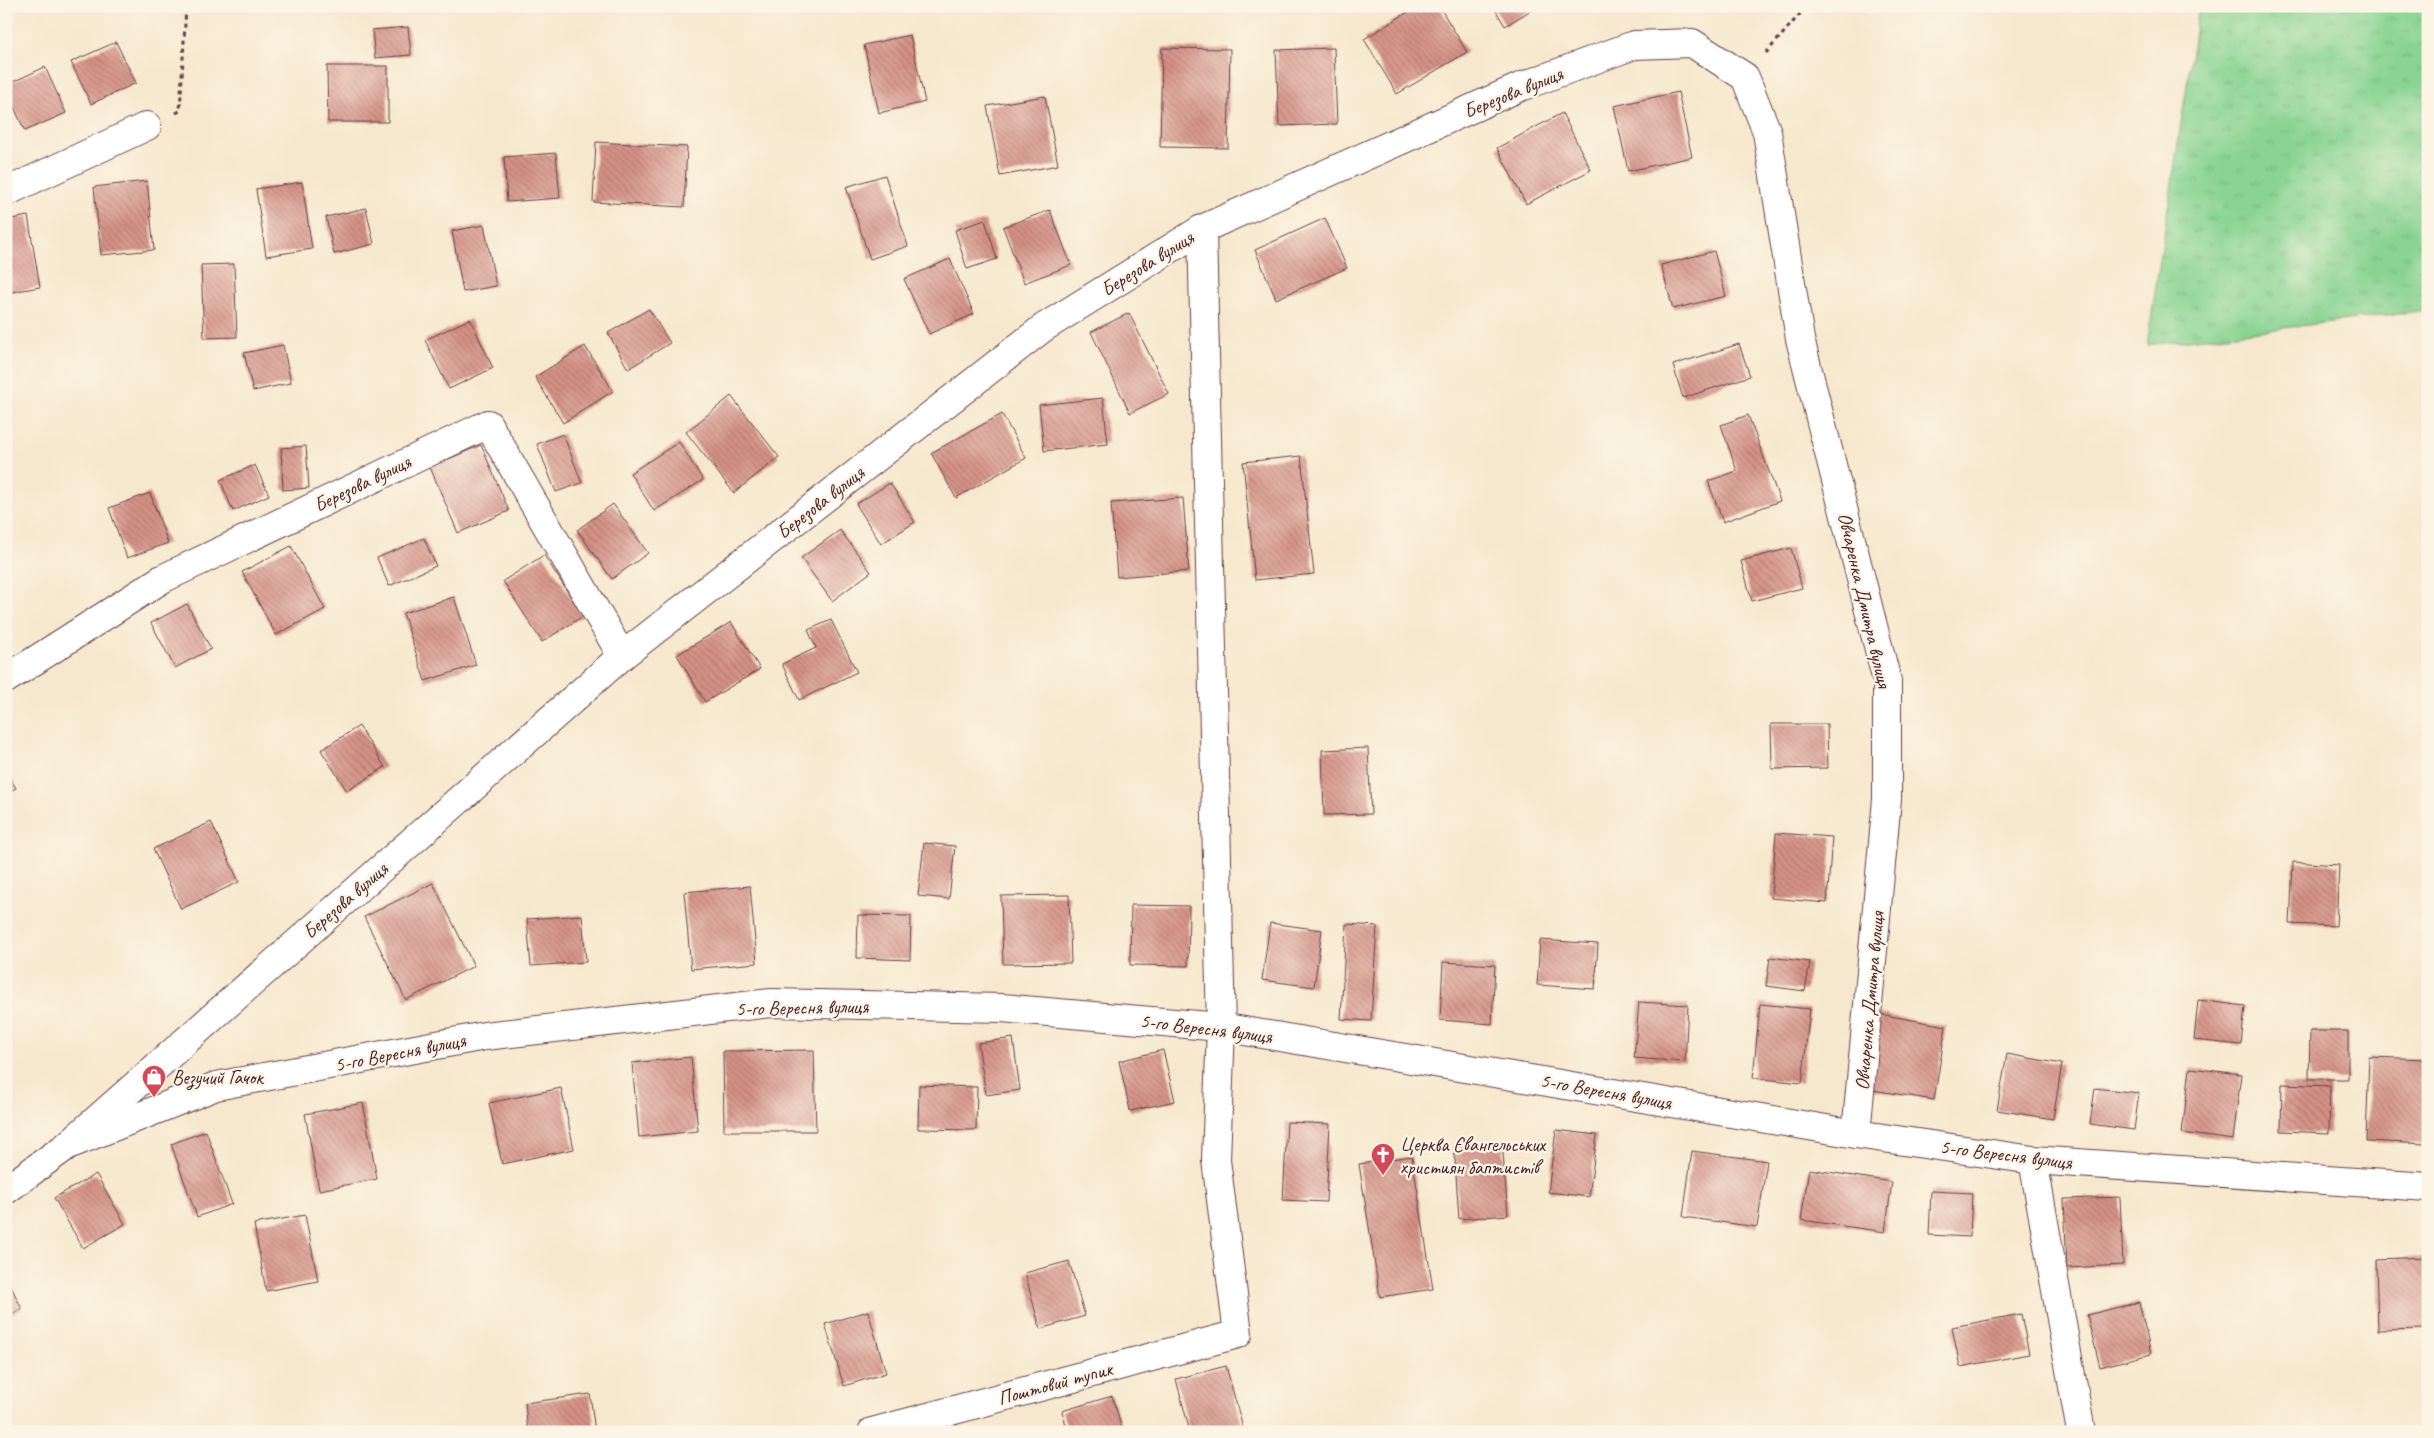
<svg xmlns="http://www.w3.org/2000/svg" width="2434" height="1438" viewBox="0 0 2434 1438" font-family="Caveat,sans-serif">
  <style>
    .grass { fill: url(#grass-tufts); stroke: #6a7a5e }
    .building { fill: url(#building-back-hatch) }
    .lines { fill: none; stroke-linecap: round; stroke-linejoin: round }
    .minor-casing { stroke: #643d43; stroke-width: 30 }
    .tertiary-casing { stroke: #643d43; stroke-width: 30 }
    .path { stroke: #643d43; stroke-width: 3; stroke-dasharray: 4 4; stroke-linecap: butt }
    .minor { stroke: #fff; stroke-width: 28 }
    .tertiary { stroke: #fff; stroke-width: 28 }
    .labels { text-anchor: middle; stroke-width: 4.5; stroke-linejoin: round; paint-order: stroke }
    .street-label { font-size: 20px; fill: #4a1f2b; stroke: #fcf5e5 }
    .poi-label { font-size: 20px; fill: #4a1f2b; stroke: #fcf5e5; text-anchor: start }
  </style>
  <defs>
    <pattern id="grass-tufts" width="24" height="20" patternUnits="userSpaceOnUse" patternTransform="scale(1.25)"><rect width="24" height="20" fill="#89d492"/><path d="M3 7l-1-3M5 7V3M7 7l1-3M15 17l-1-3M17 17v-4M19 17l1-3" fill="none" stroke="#78b67e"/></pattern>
    <pattern id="building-back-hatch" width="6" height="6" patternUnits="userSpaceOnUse" patternTransform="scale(1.25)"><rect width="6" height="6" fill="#d59287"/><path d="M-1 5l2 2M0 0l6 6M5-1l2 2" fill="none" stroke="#af776f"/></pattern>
  </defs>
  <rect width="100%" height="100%" fill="#fcf5e5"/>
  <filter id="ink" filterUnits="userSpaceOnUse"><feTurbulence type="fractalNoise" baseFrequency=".02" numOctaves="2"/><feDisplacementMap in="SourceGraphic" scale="10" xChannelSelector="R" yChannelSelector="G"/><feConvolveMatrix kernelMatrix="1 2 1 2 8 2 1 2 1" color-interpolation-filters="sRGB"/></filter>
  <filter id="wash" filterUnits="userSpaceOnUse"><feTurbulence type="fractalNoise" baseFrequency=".0096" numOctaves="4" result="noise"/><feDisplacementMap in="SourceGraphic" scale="20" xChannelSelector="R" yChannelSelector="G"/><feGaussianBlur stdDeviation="1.12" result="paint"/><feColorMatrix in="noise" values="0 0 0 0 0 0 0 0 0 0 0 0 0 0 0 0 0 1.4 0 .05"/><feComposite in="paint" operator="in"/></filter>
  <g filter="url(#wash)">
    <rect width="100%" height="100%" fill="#f6e8ce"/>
    <path class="grass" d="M2199 6H2428V310L2147 345Z"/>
    <g id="blocks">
      <g class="building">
        <path d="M1418 6H1439L1467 52 1397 94 1364 39Z"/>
        <path d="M1493 6H1532L1533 9 1505 26Z"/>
        <path d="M408 27 411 55 375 58 372 30Z"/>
        <path d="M910 35 925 102 879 113 864 45Z"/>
        <path d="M116 42 136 83 91 104 71 62Z"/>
        <path d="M1162 48 1230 49 1228 148 1160 147Z"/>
        <path d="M1334 48 1337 124 1279 126 1276 50Z"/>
        <path d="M327 66H388V122H328Z"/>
        <path d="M45 67 66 113 25 131 6 90V85Z"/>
        <path d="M1678 92 1692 157 1628 171 1614 106Z"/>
        <path d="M1045 96 1058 165 1000 176 987 106Z"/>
        <path d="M1562 113 1591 170 1526 204 1497 148Z"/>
        <path d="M596 142 687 147 684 207 593 202Z"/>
        <path d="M556 153 560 198 507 202 504 157Z"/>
        <path d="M885 175 908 246 870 259 846 187Z"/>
        <path d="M147 181 154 250 101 255 94 187Z"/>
        <path d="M302 182 312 249 266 256 256 189Z"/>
        <path d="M366 208 374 244 334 254 326 217Z"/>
        <path d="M1050 210 1071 265 1024 283 1003 227Z"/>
        <path d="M28 216 40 287 6 293V220Z"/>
        <path d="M1325 218 1347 268 1276 299 1255 250Z"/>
        <path d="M985 220 997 259 967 269 955 230Z"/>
        <path d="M484 225 496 286 463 292 452 231Z"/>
        <path d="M1714 251 1726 296 1673 309 1661 265Z"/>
        <path d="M950 259 974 314 929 334 904 279Z"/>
        <path d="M234 264 237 337 204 338 201 265Z"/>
        <path d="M649 309 670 343 628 369 608 333Z"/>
        <path d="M1129 313 1169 394 1130 413 1091 332Z"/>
        <path d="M470 319 493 368 449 389 425 340Z"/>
        <path d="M1739 344 1750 376 1683 398 1673 365Z"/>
        <path d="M283 345 291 383 253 391 244 353Z"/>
        <path d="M585 346 613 391 563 423 535 377Z"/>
        <path d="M731 396 779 457 734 493 686 432Z"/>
        <path d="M1103 398 1108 444 1044 451 1039 405Z"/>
        <path d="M1002 414 1026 458 956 498 931 453Z"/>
        <path d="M1748 415 1780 501 1723 522 1708 481 1737 471 1721 425Z"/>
        <path d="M563 434 582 483 556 492 537 444Z"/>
        <path d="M679 442 703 480 654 511 630 473Z"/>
        <path d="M481 445 509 511 458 533 430 467Z"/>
        <path d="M306 446 309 488 283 490 281 448Z"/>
        <path d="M1301 456 1314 574 1255 580 1243 462Z"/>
        <path d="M255 465 269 495 233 511 220 480Z"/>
        <path d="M890 483 915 522 881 544 856 504Z"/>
        <path d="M150 493 168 543 127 558 109 508Z"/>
        <path d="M1183 498 1189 571 1117 577 1111 503Z"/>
        <path d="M613 504 648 553 612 579 577 530Z"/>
        <path d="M840 530 871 572 832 601 801 558Z"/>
        <path d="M424 538 436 566 389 586 377 558Z"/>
        <path d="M291 546 325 609 276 635 242 572Z"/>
        <path d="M1791 548 1802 588 1752 601 1741 561Z"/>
        <path d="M544 555 583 616 542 642 503 581Z"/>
        <path d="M454 597 476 665 425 681 403 613Z"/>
        <path d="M187 604 211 649 175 668 151 623Z"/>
        <path d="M831 620 857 672 799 700 782 664 816 648 808 630Z"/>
        <path d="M731 622 760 669 705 702 677 655Z"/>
        <path d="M1771 724H1827L1828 768 1772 769Z"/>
        <path d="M359 726 385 767 347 791 321 750Z"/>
        <path d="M1368 748 1371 814 1324 815 1322 750Z"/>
        <path d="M6 772 16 788 6 794Z"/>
        <path d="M211 822 239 882 181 909 153 849Z"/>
        <path d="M1776 833 1832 837 1827 903 1771 898Z"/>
        <path d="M924 843 955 846 949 899 918 896Z"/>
        <path d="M2293 862 2339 865 2336 926 2290 924Z"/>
        <path d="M433 883 474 966 406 1000 364 917Z"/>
        <path d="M750 886 757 963 691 969 684 892Z"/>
        <path d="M1069 895 1071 963 1003 964 1001 896Z"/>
        <path d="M1131 905 1189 906 1188 966 1130 965Z"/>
        <path d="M582 915 586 962 531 966 527 919Z"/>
        <path d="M858 915 911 916 910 960 857 958Z"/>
        <path d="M1270 923 1322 930 1314 987 1262 980Z"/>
        <path d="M1346 924 1377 926 1371 1021 1341 1019Z"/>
        <path d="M1540 940 1598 944 1595 989 1537 985Z"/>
        <path d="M1770 957 1810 962 1805 991 1766 986Z"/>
        <path d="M1443 962 1495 965 1492 1024 1440 1020Z"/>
        <path d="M2198 1000 2245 1006 2241 1045 2194 1040Z"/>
        <path d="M1639 1002 1688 1005 1685 1062 1634 1058Z"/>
        <path d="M1760 1004 1810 1009 1802 1083 1753 1078Z"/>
        <path d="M1879 1014 1946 1026 1934 1100 1867 1089Z"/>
        <path d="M2310 1031H2348V1079H2309Z"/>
        <path d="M1013 1038 1020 1090 986 1095 978 1043Z"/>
        <path d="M814 1050 816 1131H724L723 1051Z"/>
        <path d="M1163 1050 1175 1101 1130 1111 1119 1061Z"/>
        <path d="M2007 1054 2062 1064 2053 1119 1997 1110Z"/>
        <path d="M691 1057 698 1131 639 1137 632 1063Z"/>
        <path d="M2369 1057 2428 1059 2426 1144 2366 1141Z"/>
        <path d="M2190 1068 2241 1074 2233 1140 2182 1133Z"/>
        <path d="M2282 1084 2330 1086 2329 1133 2281 1131Z"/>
        <path d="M919 1085 977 1087 976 1130 918 1129Z"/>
        <path d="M561 1088 574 1149 502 1164 489 1103Z"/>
        <path d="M2095 1088 2139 1093 2134 1130 2090 1124Z"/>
        <path d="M363 1103 377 1179 319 1190 305 1114Z"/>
        <path d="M1287 1122 1330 1124 1326 1202 1283 1200Z"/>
        <path d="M1556 1130 1597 1135 1589 1197 1548 1192Z"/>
        <path d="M206 1131 232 1204 197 1217 171 1144Z"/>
        <path d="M1502 1142 1508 1215 1459 1219 1454 1146Z"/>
        <path d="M1692 1151 1767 1161 1757 1227 1683 1217Z"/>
        <path d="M1412 1156 1433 1289 1380 1297 1359 1164Z"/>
        <path d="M1809 1169 1892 1182 1885 1232 1801 1220Z"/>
        <path d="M96 1174 125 1224 83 1248 54 1198Z"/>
        <path d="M1931 1191 1972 1193 1970 1237 1929 1235Z"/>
        <path d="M2120 1197 2123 1265 2067 1268 2064 1199Z"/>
        <path d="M305 1215 318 1281 266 1291 254 1224Z"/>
        <path d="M2428 1257V1329L2378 1330 2376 1259Z"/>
        <path d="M1069 1261 1085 1316 1040 1329 1025 1273Z"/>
        <path d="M6 1276 22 1309 6 1317Z"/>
        <path d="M2139 1302 2151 1354 2100 1367 2087 1315Z"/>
        <path d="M868 1311 886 1373 844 1386 825 1324Z"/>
        <path d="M2021 1314 2029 1354 1960 1367 1952 1327Z"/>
        <path d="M1226 1366 1244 1432H1190L1176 1379Z"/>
        <path d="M590 1394 595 1432H528L525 1403Z"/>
        <path d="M1112 1396 1123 1432H1068L1062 1411Z"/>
      </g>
    </g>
  </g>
  <g filter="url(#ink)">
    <use href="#blocks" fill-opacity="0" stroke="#643d43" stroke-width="1"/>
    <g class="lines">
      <defs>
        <g id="minor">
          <path d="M6 192 147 126"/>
          <path d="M6 679 162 579 488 424 622 656"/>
          <path d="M70 1143 622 656 1043 328 1202 229 1520 87 1634 45 1692 43 1745 77 1767 132 1800 339 1887 681V799L1856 1134"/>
          <path d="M2033 1160 2081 1432"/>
          <path d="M872 1432 1238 1334 1216 1160 1221 1027 1202 229"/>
        </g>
        <path id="tertiary" d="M6 1190 68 1145 216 1086 485 1036 771 1003 1002 1008 1221 1027 1856 1134 2033 1160 2428 1187"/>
      </defs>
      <use href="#minor" class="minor-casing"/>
      <use href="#tertiary" class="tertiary-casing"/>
      <g class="path">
        <path d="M1766 53 1807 6"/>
        <path d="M176 113 180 111 186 6"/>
      </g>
      <use href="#minor" class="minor"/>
      <use href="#tertiary" class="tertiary"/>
    </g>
  </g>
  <defs>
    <symbol id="shop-pin" viewBox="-11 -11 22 30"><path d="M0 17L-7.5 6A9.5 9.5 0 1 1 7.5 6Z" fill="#d1495b" stroke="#fcf5e5"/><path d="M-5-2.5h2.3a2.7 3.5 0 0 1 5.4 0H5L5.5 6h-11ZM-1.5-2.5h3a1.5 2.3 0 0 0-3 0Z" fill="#fff"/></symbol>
    <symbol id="church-pin" viewBox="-11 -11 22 30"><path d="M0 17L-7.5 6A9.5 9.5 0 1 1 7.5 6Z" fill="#d1495b" stroke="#fcf5e5"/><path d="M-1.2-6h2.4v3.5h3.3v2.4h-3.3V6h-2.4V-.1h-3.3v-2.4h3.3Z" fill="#fff"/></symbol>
  </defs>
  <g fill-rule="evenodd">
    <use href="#shop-pin" x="140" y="1063" width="28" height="38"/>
    <use href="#church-pin" x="1369" y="1141" width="28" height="38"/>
  </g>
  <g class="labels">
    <g class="street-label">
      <text transform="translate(1513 92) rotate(-22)" y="7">Березова вулиця</text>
      <text transform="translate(1147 263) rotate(-32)" y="7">Березова вулиця</text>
      <text transform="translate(362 483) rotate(-26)" y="7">Березова вулиця</text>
      <text transform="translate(820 502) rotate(-38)" y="7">Березова вулиця</text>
      <text transform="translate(1865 600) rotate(77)" y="7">Овчаренка Дмитра вулиця</text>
      <text transform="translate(345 900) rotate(-41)" y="7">Березова вулиця</text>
      <text transform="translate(1869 1001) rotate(-85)" y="7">Овчаренка Дмитра вулиця</text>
      <text transform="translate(802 1007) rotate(-1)" y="7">5-го Вересня вулиця</text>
      <text transform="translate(1206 1028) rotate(7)" y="7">5-го Вересня вулиця</text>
      <text transform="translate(400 1052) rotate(-11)" y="7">5-го Вересня вулиця</text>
      <text transform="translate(1606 1091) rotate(10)" y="7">5-го Вересня вулиця</text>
      <text transform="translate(2006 1154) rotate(7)" y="7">5-го Вересня вулиця</text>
      <text transform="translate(1055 1383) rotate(-15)" y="7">Поштовий тупик</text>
    </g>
    <g class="poi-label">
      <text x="172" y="1084">Везучий Гачок</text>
      <text x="1400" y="1151">Церква Євангельських<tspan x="1400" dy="23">християн баптистів</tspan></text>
    </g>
  </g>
  <rect width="2434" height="1438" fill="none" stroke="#fcf5e5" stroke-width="25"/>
</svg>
